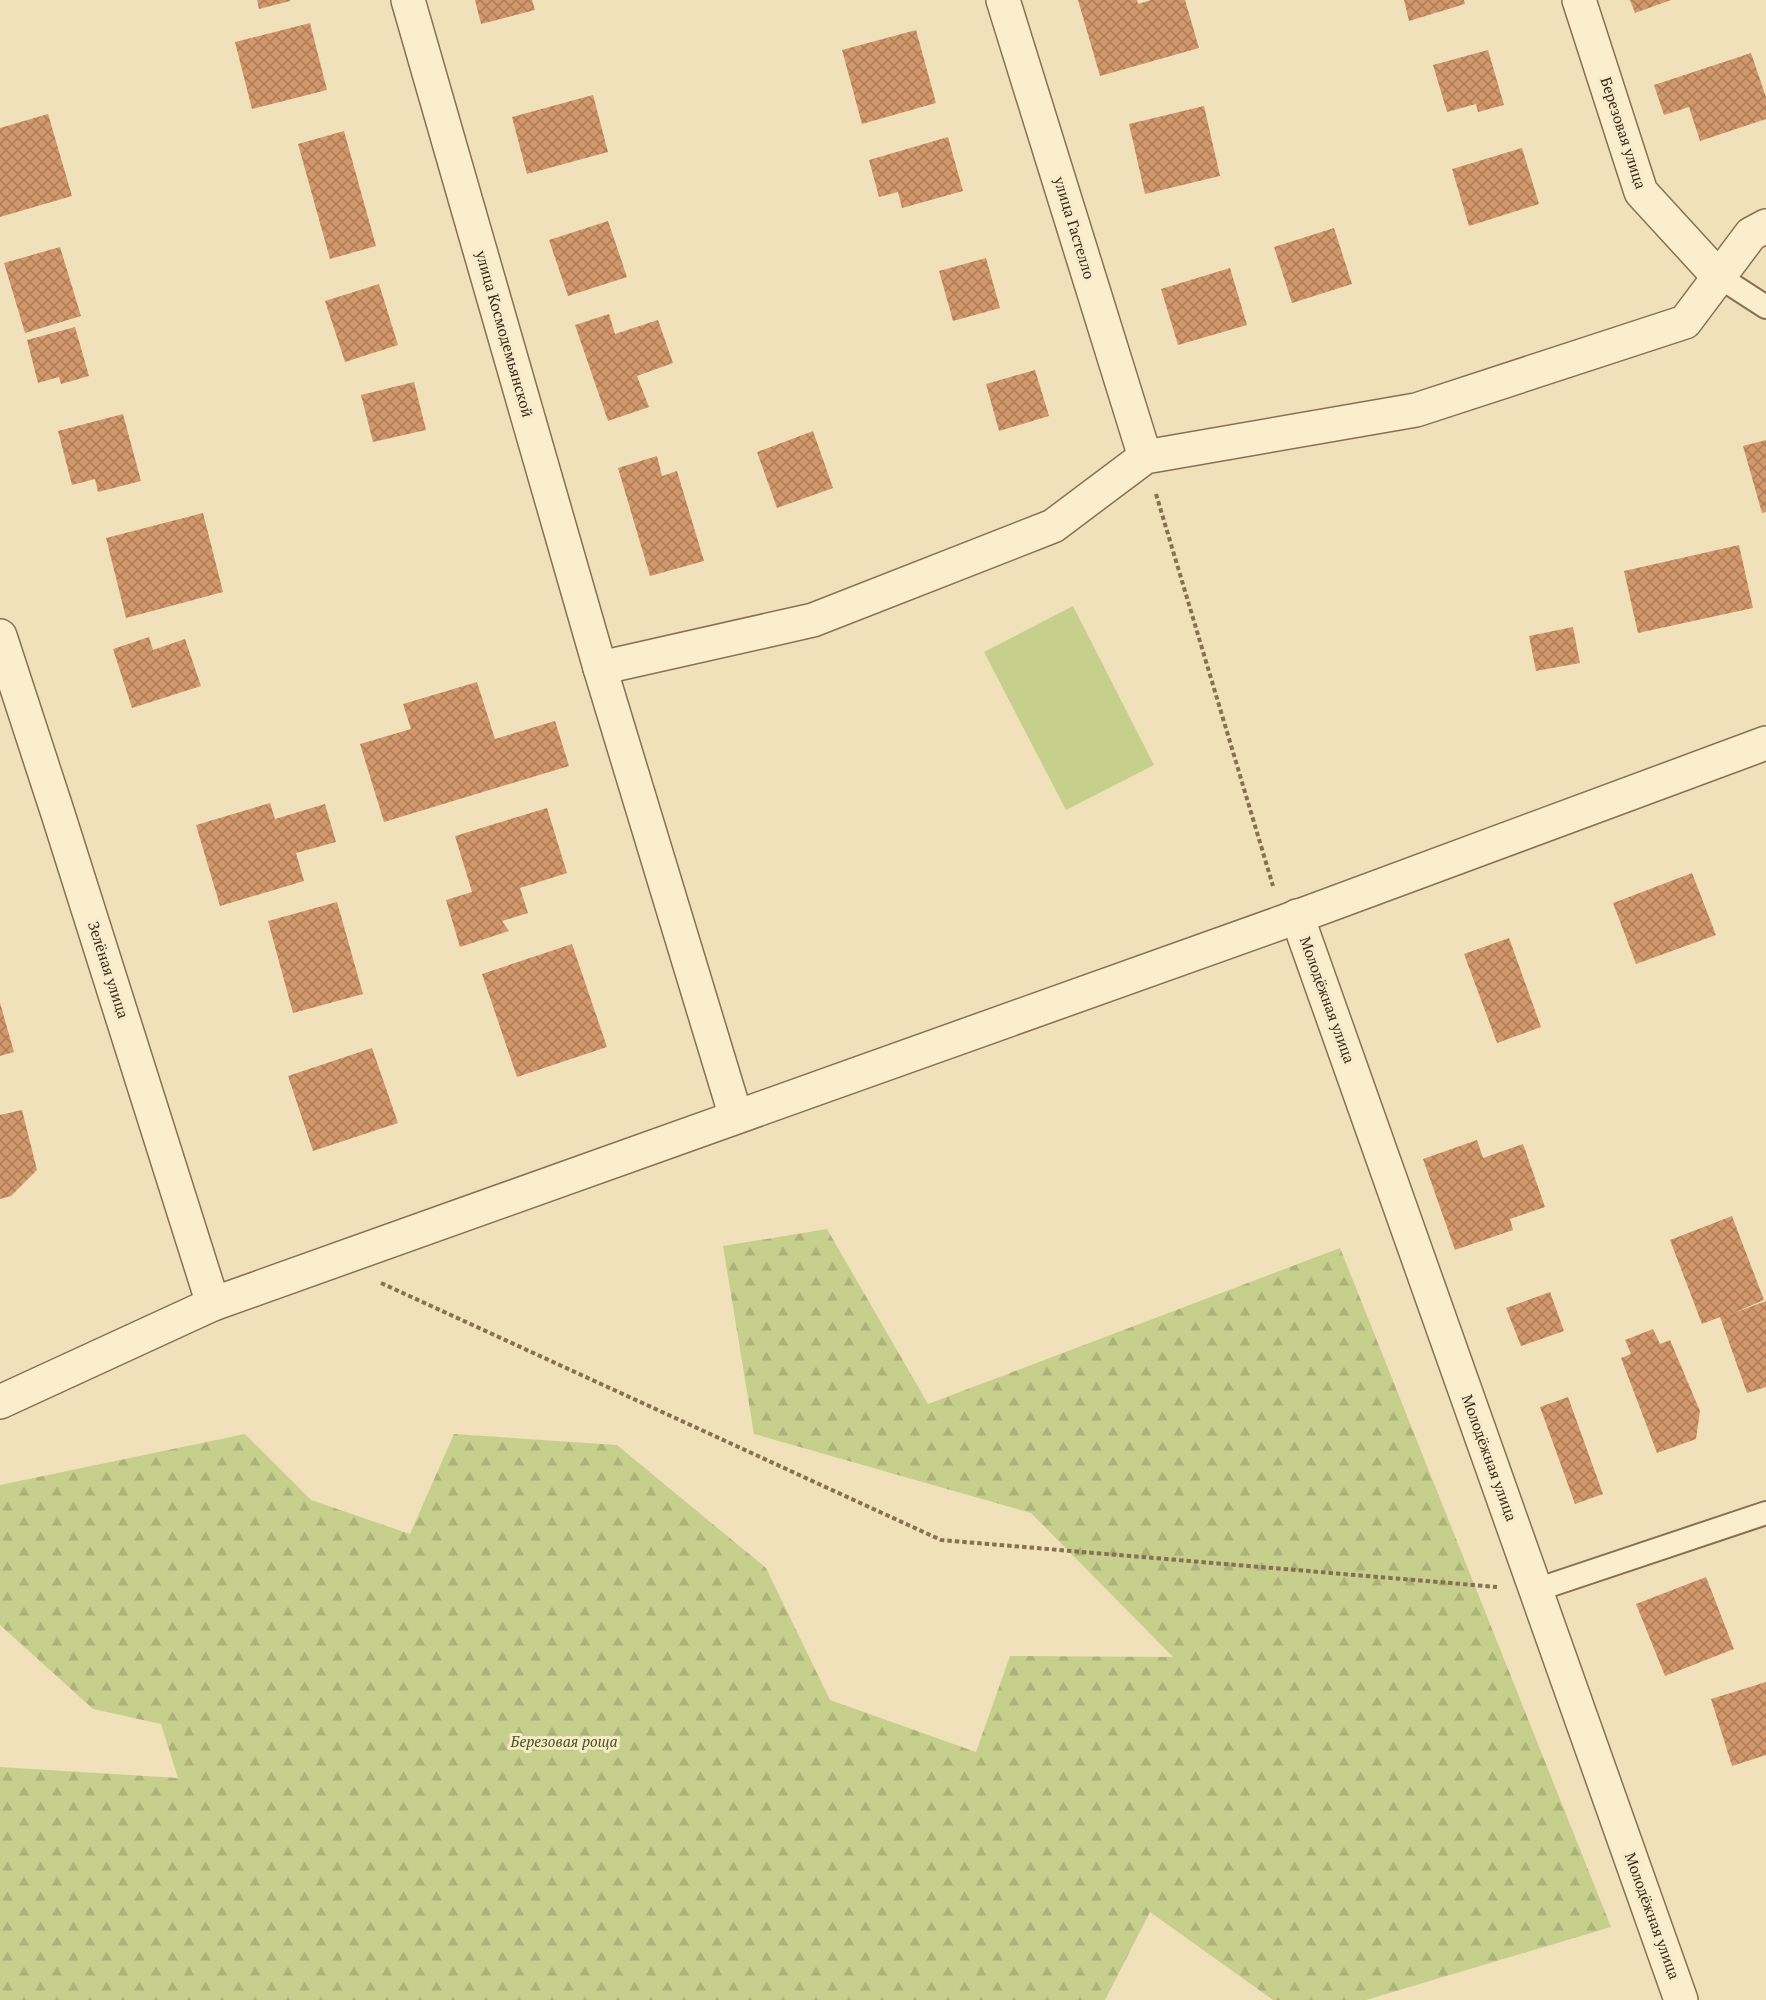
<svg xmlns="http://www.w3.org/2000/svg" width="1766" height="2000" viewBox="0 0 1766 2000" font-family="'PT Serif',serif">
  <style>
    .forest { fill: url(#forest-firs) }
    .pitch { fill: #c7cf8d }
    .building { fill: url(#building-cross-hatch) }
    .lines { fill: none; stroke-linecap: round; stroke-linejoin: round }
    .lane-casing { stroke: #887053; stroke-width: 26 }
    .street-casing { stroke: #887053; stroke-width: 36 }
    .path { stroke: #887053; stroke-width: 4; stroke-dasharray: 4.5 3; stroke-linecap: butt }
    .lane { stroke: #fbeecd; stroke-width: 22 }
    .street { stroke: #fbeecd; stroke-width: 33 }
    .labels { text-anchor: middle; stroke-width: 6; stroke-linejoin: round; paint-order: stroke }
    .street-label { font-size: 15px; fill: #362819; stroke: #f8ebca }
    .park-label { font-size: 15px; font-style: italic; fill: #46541e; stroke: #f8ebca }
  </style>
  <defs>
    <pattern id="forest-firs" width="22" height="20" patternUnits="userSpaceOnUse" patternTransform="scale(1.5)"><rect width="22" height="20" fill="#c7cf8d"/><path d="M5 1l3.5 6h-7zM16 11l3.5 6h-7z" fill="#acb279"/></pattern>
    <pattern id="building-cross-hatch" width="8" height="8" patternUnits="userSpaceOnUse" patternTransform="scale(1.5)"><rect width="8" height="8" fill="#d2986c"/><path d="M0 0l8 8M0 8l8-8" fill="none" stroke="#ab7c58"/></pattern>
  </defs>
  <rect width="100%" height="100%" fill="#f1e1ba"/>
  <path class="forest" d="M827 1229 928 1404 1340 1248 1611 1927 1366 2000H1273L1150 1912 1105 2000H0V1767L178 1778 161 1724 93 1709 0 1625V1485L245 1434 311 1500 410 1534 454 1434 617 1445 766 1568 830 1700 976 1752 1010 1656 1173 1657 1031 1513 754 1434 723 1246Z"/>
  <path class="pitch" d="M1073 606 1154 765 1066 810 984 652Z"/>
  <g class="building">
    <path d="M257 0H290V1L259 9Z"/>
    <path d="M475 0H532L535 10 481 24Z"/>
    <path d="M1078 0H1137L1138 4 1151 0H1185L1199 48 1100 76Z"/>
    <path d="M1404 0H1464L1465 4 1409 21Z"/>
    <path d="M1630 0H1671L1635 13Z"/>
    <path d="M310 23 327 90 252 109 235 42Z"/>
    <path d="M916 30 936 103 862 124 842 50Z"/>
    <path d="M1488 50 1504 105 1478 112 1476 104 1447 112 1433 65Z"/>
    <path d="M1751 53 1766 97V119L1700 141 1689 107 1664 115 1654 85Z"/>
    <path d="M593 95 608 152 527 174 512 117Z"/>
    <path d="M1204 106 1220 176 1145 194 1129 124Z"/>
    <path d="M48 114 72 196 0 217V128Z"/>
    <path d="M344 131 376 246 330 259 298 144Z"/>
    <path d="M948 137 963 191 902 208 898 192 879 197 869 160Z"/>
    <path d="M1522 148 1539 204 1469 226 1452 169Z"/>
    <path d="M608 221 627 277 568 296 549 240Z"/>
    <path d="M1334 228 1352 284 1292 303 1274 247Z"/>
    <path d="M60 247 81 316 25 333 4 263Z"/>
    <path d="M986 258 1000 308 953 321 939 271Z"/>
    <path d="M1230 268 1247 325 1178 345 1161 289Z"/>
    <path d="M379 284 398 345 345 362 325 301Z"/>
    <path d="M609 314 615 334 658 320 673 363 637 376 649 407 608 421 575 325Z"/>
    <path d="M75 327 89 376 61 384 59 377 38 383 27 340Z"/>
    <path d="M1035 370 1049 416 999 431 986 384Z"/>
    <path d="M414 382 426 430 373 442 361 395Z"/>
    <path d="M123 414 141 481 98 492 95 479 72 485 58 431Z"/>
    <path d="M813 431 833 488 777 508 757 452Z"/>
    <path d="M1766 440V512L1762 513 1743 446Z"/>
    <path d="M657 456 662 476 677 471 704 561 650 576 618 468Z"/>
    <path d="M203 513 223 592 126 618 106 538Z"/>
    <path d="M1739 545 1753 608 1638 633 1624 571Z"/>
    <path d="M1573 627 1580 663 1536 671 1529 636Z"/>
    <path d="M149 637 153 650 185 639 201 686 132 708 113 649Z"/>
    <path d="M477 682 495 739 555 721 569 766 384 822 360 744 411 729 403 704Z"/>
    <path d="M270 803 275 819 325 804 336 842 296 853 304 881 220 906 196 825Z"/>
    <path d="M547 808 567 873 520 888 528 913 502 921 509 931 460 947 446 900 472 892 455 836Z"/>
    <path d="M1692 873 1716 935 1636 964 1613 903Z"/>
    <path d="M337 902 363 994 293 1013 268 921Z"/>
    <path d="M1509 938 1541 1027 1497 1043 1464 954Z"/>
    <path d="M572 944 607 1047 517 1077 482 974Z"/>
    <path d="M0 1003 14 1052 0 1056Z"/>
    <path d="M372 1048 398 1123 313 1151 288 1076Z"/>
    <path d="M22 1110 37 1170 11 1196 0 1199V1115Z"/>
    <path d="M1477 1140 1483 1158 1523 1144 1545 1207 1510 1219 1513 1230 1455 1250 1423 1159Z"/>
    <path d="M1732 1216 1764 1300 1731 1314 1766 1301V1387L1747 1393 1720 1317 1702 1324 1670 1240Z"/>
    <path d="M1550 1292 1564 1331 1521 1346 1506 1308Z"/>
    <path d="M1653 1329 1660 1344 1670 1340 1700 1411 1696 1439 1657 1453 1621 1358 1631 1354 1625 1340Z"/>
    <path d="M1568 1397 1603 1494 1575 1504 1540 1407Z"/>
    <path d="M1706 1577 1734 1649 1665 1676 1636 1604Z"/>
    <path d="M1766 1682V1755L1732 1766 1711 1699Z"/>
  </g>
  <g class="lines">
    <defs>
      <g id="lane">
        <path d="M1718 276 1766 307"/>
        <path d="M1536 1590 1766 1513"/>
      </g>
      <g id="street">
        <path d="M408 0 600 668 736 1117"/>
        <path d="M1003 0 1145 457"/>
        <path d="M1579 0 1641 192 1718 276"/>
        <path d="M0 636 59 817 213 1304"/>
        <path d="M600 668 813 620 1053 526 1145 457 1416 410 1685 322 1751 234 1766 226"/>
        <path d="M1297 916 1681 2000"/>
        <path d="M0 1402 213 1304 1283 922 1766 743"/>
      </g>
    </defs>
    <use href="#lane" class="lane-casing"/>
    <use href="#street" class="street-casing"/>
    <g class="path">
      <path d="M1156 494 1273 886"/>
      <path d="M381 1283 941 1540 1497 1587"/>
    </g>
    <use href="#lane" class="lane"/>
    <use href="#street" class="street"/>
  </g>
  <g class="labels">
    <g class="street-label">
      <text transform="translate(1623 133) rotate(72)" y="5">Березовая улица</text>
      <text transform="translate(1074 228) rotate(73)" y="5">улица Гастелло</text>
      <text transform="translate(504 334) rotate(74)" y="5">улица Космодемьянской</text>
      <text transform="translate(108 970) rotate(72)" y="5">Зелёная улица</text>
      <text transform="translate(1327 1000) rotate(70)" y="5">Молодёжная улица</text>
      <text transform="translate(1489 1458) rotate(70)" y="5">Молодёжная улица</text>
      <text transform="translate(1652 1916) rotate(70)" y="5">Молодёжная улица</text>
    </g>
    <g class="park-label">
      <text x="564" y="1747">Березовая роща</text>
    </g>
  </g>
</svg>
